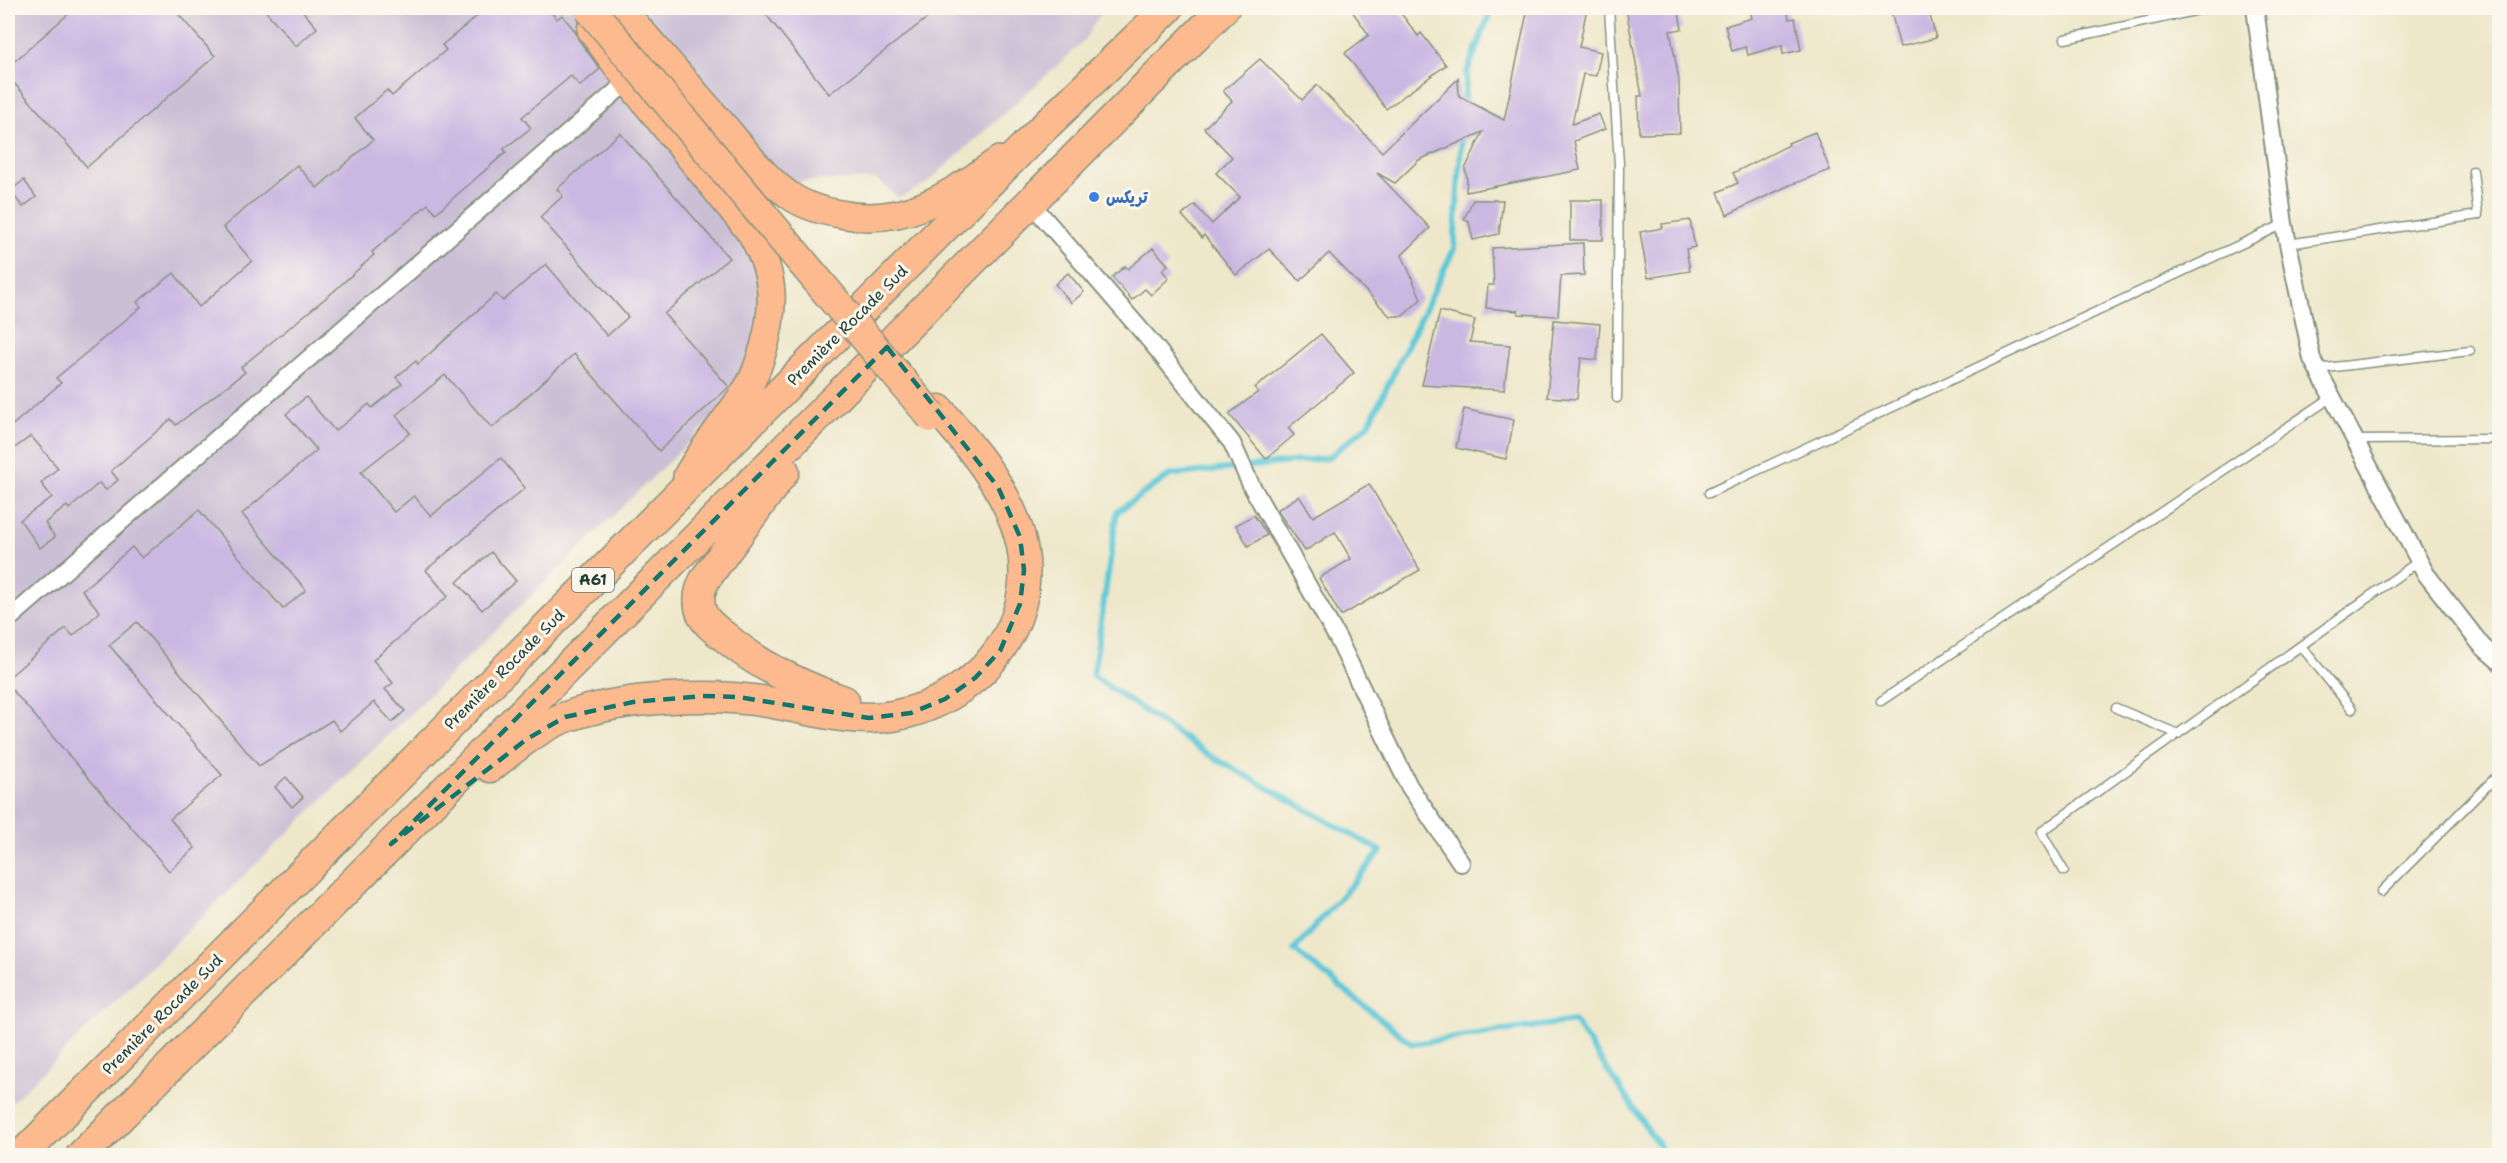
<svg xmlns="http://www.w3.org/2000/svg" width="2507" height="1163" viewBox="0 0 2507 1163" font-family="'Shantell Sans','Playpen Sans Arabic',sans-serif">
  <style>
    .industrial { fill: #cbbfd5 }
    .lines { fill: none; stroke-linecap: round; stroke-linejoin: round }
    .stream { stroke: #5dc8d7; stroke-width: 6 }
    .building { fill: #cbb8e2 }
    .service-casing { stroke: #86927f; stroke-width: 11 }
    .minor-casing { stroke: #86927f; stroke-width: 20 }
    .trunk-casing { stroke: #86927f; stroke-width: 30 }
    .motorway-casing { stroke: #86927f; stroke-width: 33 }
    .service { stroke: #fff; stroke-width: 8 }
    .minor { stroke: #fff; stroke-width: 16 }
    .trunk { stroke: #fcba8e; stroke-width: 27 }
    .motorway { stroke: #fcba8e; stroke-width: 30 }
    .motorway-bridge-casing { stroke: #86927f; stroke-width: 33; stroke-linecap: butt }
    .motorway-bridge { stroke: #fcba8e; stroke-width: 30 }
    .marked { fill: none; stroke: #0f766e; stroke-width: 4.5; stroke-dasharray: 12 8; stroke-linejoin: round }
    .shop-dot { fill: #3f7fe0; stroke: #fbf7ec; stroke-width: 2 }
    .labels { text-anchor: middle; stroke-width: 6; stroke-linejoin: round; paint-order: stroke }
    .shield { fill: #fbf7ec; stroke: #61756b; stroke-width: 1.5 }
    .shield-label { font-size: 15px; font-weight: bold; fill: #1f3d34 }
    .shop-label { font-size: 16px; font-weight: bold; fill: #366cbe; stroke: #fbf7ec; text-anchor: start }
    .street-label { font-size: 16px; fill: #1f3d34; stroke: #fbf7ec }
  </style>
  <rect width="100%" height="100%" fill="#fbf7ec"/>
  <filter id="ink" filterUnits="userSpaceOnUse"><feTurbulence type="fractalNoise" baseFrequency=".0167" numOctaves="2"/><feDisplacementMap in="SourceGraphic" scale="12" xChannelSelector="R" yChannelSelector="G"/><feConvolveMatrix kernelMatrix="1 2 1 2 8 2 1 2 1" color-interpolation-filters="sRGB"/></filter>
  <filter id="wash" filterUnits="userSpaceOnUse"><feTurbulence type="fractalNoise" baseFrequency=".008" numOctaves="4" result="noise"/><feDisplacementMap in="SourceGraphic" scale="24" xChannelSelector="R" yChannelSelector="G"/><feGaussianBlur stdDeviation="1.35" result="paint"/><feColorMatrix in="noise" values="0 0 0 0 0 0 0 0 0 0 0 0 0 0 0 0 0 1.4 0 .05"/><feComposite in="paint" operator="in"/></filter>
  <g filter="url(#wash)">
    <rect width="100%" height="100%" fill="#eee7ca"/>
    <path class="industrial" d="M8 8H1104L1082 43 927 183 899 198 876 179 802 181 750 216 762 241 758 332 740 392 8 1106Z"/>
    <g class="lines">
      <g class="stream">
        <path d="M1464 105 1467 72 1492 8"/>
        <path d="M1462 133 1454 249 1369 424 1328 458 1170 475 1117 512 1093 676 1209 755 1381 851 1294 950 1412 1044 1574 1021 1666 1156"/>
      </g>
    </g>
    <g id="blocks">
      <g class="building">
        <path d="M75 8H173L215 56 87 167 8 76V67Z"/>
        <path d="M263 8H300L317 28 296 46Z"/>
        <path d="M487 8H547L557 19 562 15 575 31 578 39 600 69 580 86 571 76 522 117 531 128 504 149 506 152 436 213 428 204 372 252 374 255 333 292 241 367 245 372 176 425 171 419 111 471 118 480 106 490 99 483 69 509 67 506 45 523 55 537 40 548 20 520 52 497 41 483 58 468 31 436 8 453V429L61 383 56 378 141 307 137 302 174 273 199 307 252 261 223 227 297 165 317 188 373 140 355 118 387 90 392 96 446 50 442 45Z"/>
        <path d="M761 8H940L829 94Z"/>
        <path d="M1350 8H1397L1418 36 1421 33 1446 65 1386 109 1345 53 1369 35Z"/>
        <path d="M1528 8H1587L1579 47 1601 52 1596 76 1583 74 1572 124 1599 114 1605 129 1574 141 1580 170 1466 192 1467 178 1465 169 1483 132 1419 160 1395 183 1377 173 1430 228 1402 255 1421 299 1403 316H1390L1329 253 1300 281 1269 249 1236 275 1204 235 1202 238 1182 215 1195 205 1212 224 1240 197 1216 173 1232 157 1204 128 1232 101 1223 91 1260 59 1302 100 1317 85 1382 152 1458 79 1459 96 1504 120Z"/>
        <path d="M1626 8H1678L1682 29 1670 31 1679 80 1680 133 1639 134 1638 96H1642Z"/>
        <path d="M1759 8H1787L1789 19 1795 18 1801 50 1783 54 1782 45 1748 55 1746 47 1732 51 1725 26 1752 18 1750 10Z"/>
        <path d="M1890 8H1928L1936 38 1900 47Z"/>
        <path d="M1815 132 1830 170 1790 185 1727 215 1718 192 1738 183 1733 173 1789 145 1788 143Z"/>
        <path d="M620 133 729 258 664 314 729 387 659 451 574 354 492 428 445 375 396 415 410 433 361 472 394 512 414 496 431 516 501 458 525 488 426 570 448 596 373 660 393 683 385 689 405 711 392 722 374 702 340 731 332 720 259 766 137 622 109 645 222 775 170 819 195 848 169 871 8 685V678L66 628 73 636 100 612 82 590 94 580 132 547 142 558 199 510 283 609 306 590 242 514 317 450 286 414 306 397 335 431 369 404 372 408 402 384 396 377 416 361 418 364 496 294 503 301 546 264 607 336 628 317 540 217 563 196 557 189Z"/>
        <path d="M24 180 36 197 23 207 10 191Z"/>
        <path d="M1473 200H1503L1499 234 1473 240 1469 222 1464 219Z"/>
        <rect x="1570" y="200" width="33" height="40"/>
        <path d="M1690 220 1695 247 1686 249 1690 271 1648 278 1640 232 1663 228 1662 224Z"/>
        <path d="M1583 243 1584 275 1561 276 1558 316 1518 314V311L1486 308 1488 285H1494L1492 248Z"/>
        <path d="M1153 248 1168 265 1162 270 1169 278 1151 295 1145 289 1132 300 1112 277 1125 266 1128 269Z"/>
        <path d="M1068 273 1084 292 1071 303 1055 284Z"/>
        <path d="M1440 311 1475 320 1470 342 1510 345 1504 390 1422 385Z"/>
        <path d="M1554 320 1600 324 1597 360 1581 358 1577 399 1547 397Z"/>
        <path d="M1321 334 1354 373 1288 428 1294 435 1266 459 1229 414 1258 392 1255 388Z"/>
        <path d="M1464 409 1514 420 1506 459 1456 448Z"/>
        <path d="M1369 484 1420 570 1341 616 1319 578 1351 559 1335 532 1305 551 1277 510 1299 496 1313 517Z"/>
        <path d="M1254 515 1267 535 1248 546 1236 525Z"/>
        <path d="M491 552 516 581 482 610 457 582Z"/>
        <path d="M286 777 303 797 292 807 275 787Z"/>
      </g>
    </g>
  </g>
  <g filter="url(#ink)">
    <use href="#blocks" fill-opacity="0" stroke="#86927f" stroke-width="1.5"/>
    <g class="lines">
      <defs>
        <g id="service">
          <path d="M1609 8 1619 164 1617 398"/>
          <path d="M2065 39 2208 8"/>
          <path d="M2288 244 2478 215 2473 171"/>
          <path d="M2317 369 2470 351"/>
          <path d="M2355 440 2500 439"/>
          <path d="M1709 493 2284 224"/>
          <path d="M2301 646 2352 709"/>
          <path d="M1881 701 2332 397"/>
          <path d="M2116 708 2178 734"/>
          <path d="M2064 871 2041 832 2419 561"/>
          <path d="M2381 892 2500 773"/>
        </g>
        <g id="minor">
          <path d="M2255 8 2284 224 2312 359 2426 574 2482 646 2500 662"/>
          <path d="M1030 202 1152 343 1232 443 1251 485 1338 639 1409 786 1461 863"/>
          <path d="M8 620 628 81"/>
        </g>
        <g id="trunk">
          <path d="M621 8C655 47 689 86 723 125 744 149 763 177 789 195 804 206 822 211 840 214 905 227 948 196 999 160"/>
          <path d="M591 30 628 81 751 233C774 272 776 303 764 347 759 363 754 380 744 393 726 421 703 447 687 476"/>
        </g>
        <g id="motorway">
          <path d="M784 471 706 578C699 590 697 601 702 614 707 624 717 631 725 637 760 667 801 686 844 701"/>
          <path d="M490 767C513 749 538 727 566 717 622 697 709 692 768 702 808 709 853 723 893 716 984 700 1050 613 1015 522 999 479 968 444 939 410"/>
          <path d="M21 1156 1039 132 1168 8"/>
          <path d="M81 1156 1224 8"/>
        </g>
      </defs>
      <use href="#service" class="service-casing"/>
      <use href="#minor" class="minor-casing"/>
      <use href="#trunk" class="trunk-casing"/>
      <use href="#motorway" class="motorway-casing"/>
      <use href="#service" class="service"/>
      <use href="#minor" class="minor"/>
      <use href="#trunk" class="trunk"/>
      <use href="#motorway" class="motorway"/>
      <defs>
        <path id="motorway-bridge" d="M589 8 932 417"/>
      </defs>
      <use href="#motorway-bridge" class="motorway-bridge-casing"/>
      <use href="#motorway-bridge" class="motorway-bridge"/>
    </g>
  </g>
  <path class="marked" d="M887 347 998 487 1020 537 1024 570 1020 604 1000 651 975 678 945 699 911 713 869 718 738 697 703 696 633 702 565 717 527 739 391 844Z"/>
  <circle class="shop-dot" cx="1094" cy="197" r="6"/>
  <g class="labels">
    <rect class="shield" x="572" y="568" width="42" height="24" rx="4.5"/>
    <g class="shield-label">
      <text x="593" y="585">A61</text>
    </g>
    <g class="shop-label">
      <text x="1106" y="203">تريكس</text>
    </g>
    <g class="street-label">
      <text transform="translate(847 325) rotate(-45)" y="6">Première Rocade Sud</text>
      <text transform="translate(504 669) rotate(-45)" y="6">Première Rocade Sud</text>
      <text transform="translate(162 1014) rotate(-45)" y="6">Première Rocade Sud</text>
    </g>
  </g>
  <rect width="2507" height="1163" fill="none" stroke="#fbf7ec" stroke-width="30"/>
</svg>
